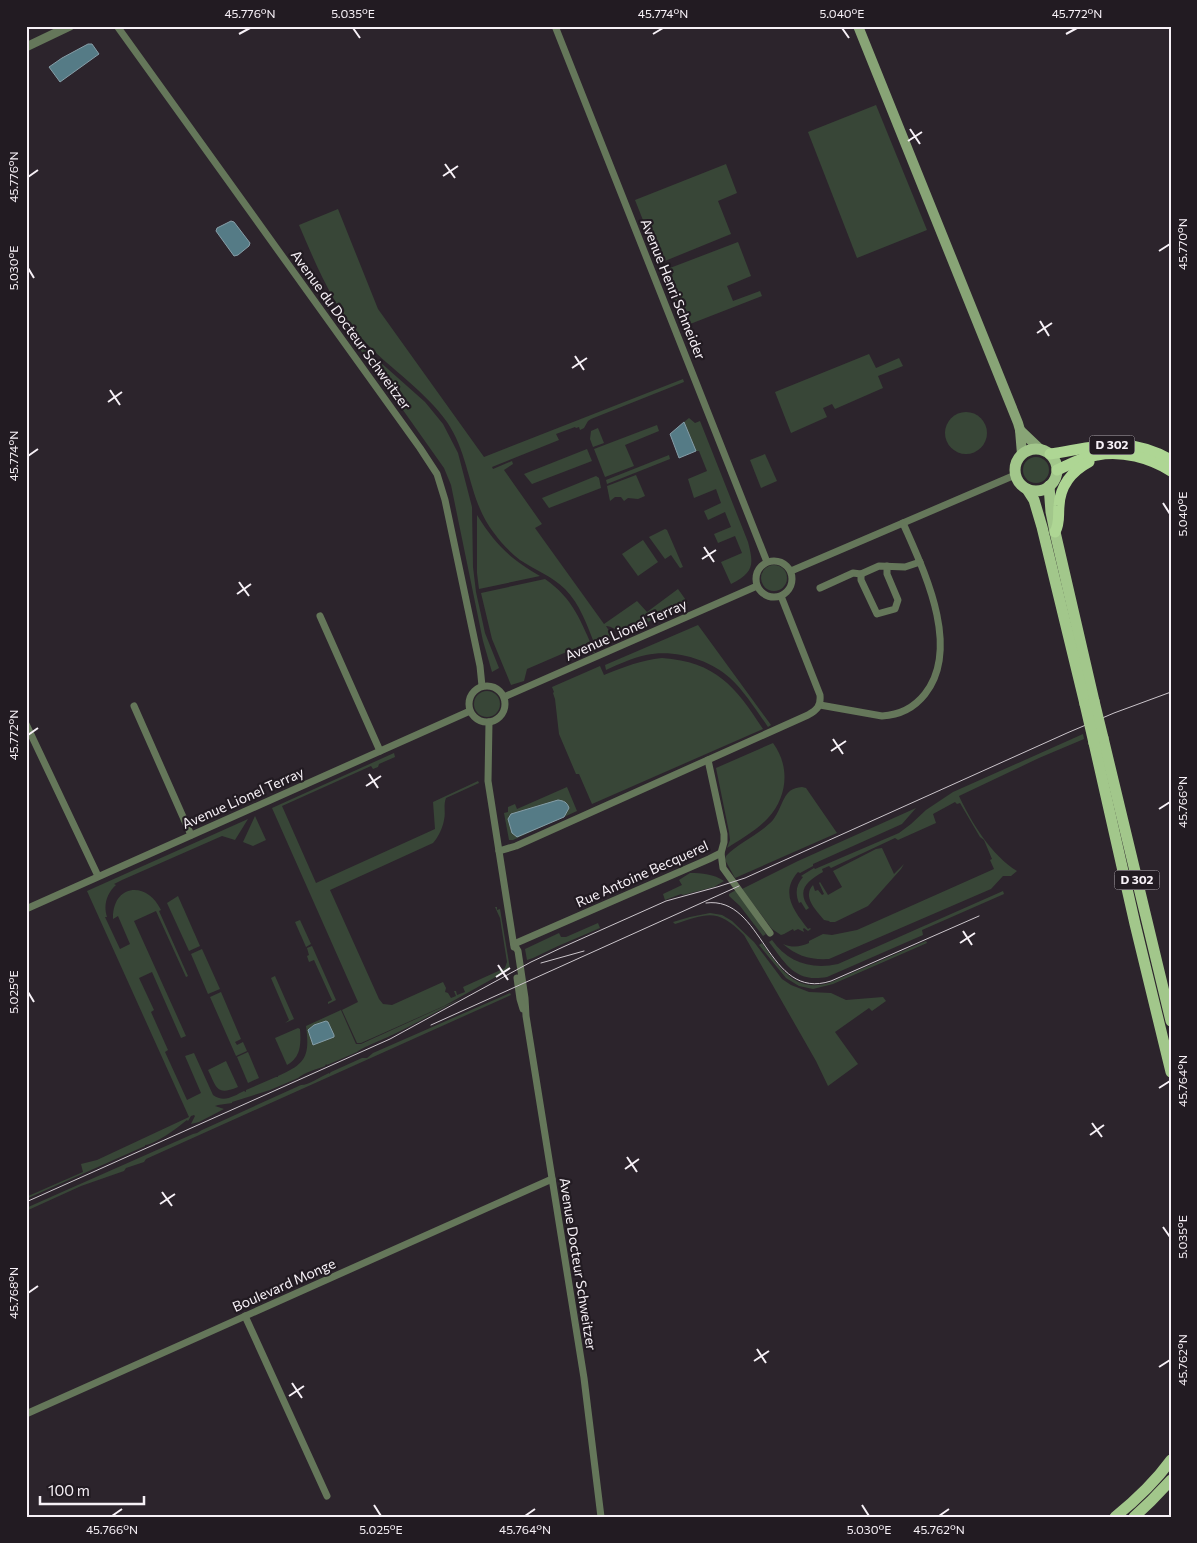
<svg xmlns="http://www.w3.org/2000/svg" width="1197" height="1543" viewBox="0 0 1197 1543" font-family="Commissioner,sans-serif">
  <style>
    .green { fill: #384637 }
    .water { fill: #557b86; stroke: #869ea8 }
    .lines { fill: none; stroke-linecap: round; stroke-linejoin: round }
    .minor { stroke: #65775a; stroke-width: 7 }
    .tertiary { stroke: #65775a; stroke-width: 9 }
    .secondary { stroke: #88a476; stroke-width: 10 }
    .primary { stroke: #a2c78b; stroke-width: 11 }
    .trunk { stroke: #aed694; stroke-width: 11 }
    .tram { stroke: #ccc6cc; stroke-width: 1 }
    .primary-bridge { stroke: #a2c78b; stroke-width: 11 }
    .ticks { fill: none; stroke: #f7f1f7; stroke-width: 2 }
    .labels { text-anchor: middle; stroke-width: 4.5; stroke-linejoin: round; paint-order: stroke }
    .shield { fill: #221b22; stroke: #b7b1b7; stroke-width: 1 }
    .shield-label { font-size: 12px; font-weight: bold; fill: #f7f1f7 }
    .street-label { font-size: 14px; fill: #f7f1f7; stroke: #221b22 }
    .neatline { fill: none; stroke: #f7f1f7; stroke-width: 2 }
    .ticks-label { font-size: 12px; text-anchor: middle; fill: #f7f1f7 }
  </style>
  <rect width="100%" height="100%" fill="#2c242c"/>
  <g class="green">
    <path d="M876 105 927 230 857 258 808 132Z"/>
    <path d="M726 164 737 193 718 201 731 234 660 263 635 200Z"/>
    <path d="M338 209 378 309 484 457 683 379 684 382 591 419 588 421 584 428 580 430 579 427 576 428 575 427 556 434 559 440 492 467 493 469 512 461 513 464 504 470 542 524 535 528 604 624 637 601 647 612 678 589 688 603 684 605 685 606 622 633C618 631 611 626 606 626L613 637 595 645C587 625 580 604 565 589 552 576 535 570 520 560 510 552 501 543 494 533 468 500 471 457 447 422 425 391 392 370 366 343 334 309 317 267 299 225Z"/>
    <path d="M738 242 751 276 727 286 733 301 760 291 762 296 685 326 666 278 673 275 670 268Z"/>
    <path d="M342 320 371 354 425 402 443 424 458 453 472 507 473 567 476 592 485 633 499 668 492 672 483 641 451 485 444 468 340 321Z"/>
    <path d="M869 354 876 368 899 358 903 366 878 376 883 388 835 409 832 404 823 408 827 417 791 433 775 392Z"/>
    <circle cx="966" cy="433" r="21"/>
    <path d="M689 418 695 423 700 421 748 542C754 565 754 572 731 584L721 562 742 553 735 536 718 543 714 534 731 527 725 512 708 520 704 511 721 503 716 489 694 498 688 479 707 471 699 451H696L684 422Z"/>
    <path d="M657 425 659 431 625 445 634 466 605 477 594 449Z"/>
    <path d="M598 428 604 443 593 447 590 439 591 431Z"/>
    <path d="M587 449 592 461 532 484 524 474Z"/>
    <path d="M765 454 777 481 761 488 750 460Z"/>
    <path d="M669 455 670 459 607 484 606 480Z"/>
    <circle cx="1036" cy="470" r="13"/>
    <path d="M636 475 645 496 638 499 628 498 624 501 621 497H615L610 501 607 486Z"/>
    <path d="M596 476 599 478 601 488 549 508 542 498Z"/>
    <path d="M477 515C495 544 510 559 540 576L479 589 477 573Z"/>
    <path d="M665 529 667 530 683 567 680 568 671 555 665 559 649 537Z"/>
    <path d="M643 540 658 562 638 576 622 554Z"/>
    <circle cx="774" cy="578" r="13"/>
    <path d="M545 579C574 599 581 622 595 653L578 647 527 669 524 681 511 685 492 639 481 593Z"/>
    <path d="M698 625 771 725 768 727C756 710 745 692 730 678 709 659 674 649 646 655 632 658 619 664 606 670L605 665Z"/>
    <path d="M662 658C716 662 735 686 763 729L592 804 579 774H576L559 734 555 699 553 693 554 692 552 687 600 666 604 675C624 667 641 660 662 658Z"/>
    <circle cx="487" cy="704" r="13"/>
    <path d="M1083 734 1084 739 1039 758 959 796C971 822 992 856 1017 871L1011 876H1003L991 889 829 959C810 960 797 956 783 944 793 948 800 947 809 943V941L823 934 832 935 857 930 994 869 990 860 992 859 984 840 980 837 960 803 957 804 955 802 933 814 936 823 898 840 895 838 831 868 829 866 822 869 823 872C807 881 796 890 809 908L806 910 801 902 799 903C795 893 796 885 803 877L801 876 814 868 815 869 899 833 911 824 926 810 953 792Z"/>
    <path d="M773 743C790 766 788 796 768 818 757 830 741 839 727 848L730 840 729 832 716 768Z"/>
    <path d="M394 753 395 757 379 764 378 767 373 769 371 766 282 806 316 883 435 829 433 802 478 781 479 783 446 798C443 806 446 812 444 820 443 827 438 838 433 843L330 890 379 999 383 1004 392 1005 443 982 446 988 445 992 448 993 451 998 456 996 454 991H456L457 995 465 992 463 987 505 968 507 962 500 918 495 907H497V910L500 909 510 969 444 1006 361 1043H357L342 1010 358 1002 272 808Z"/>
    <path d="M567 787 577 811 513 840H509L504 813 508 812V807L515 804 517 809Z"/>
    <path d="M802 787 806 788 837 833 735 878 725 860 726 856C739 842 759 835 773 820 784 806 782 788 802 787Z"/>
    <path d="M916 808 902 824 813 864V866L800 873 798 872C779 893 795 912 808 929L810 928 811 929 808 931 804 928 803 929 804 932 798 929 794 931 793 929 784 934 781 935 772 929 742 889 798 861Z"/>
    <path d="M255 816 266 840 253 846 243 842Z"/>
    <path d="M248 819 235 840 222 836 122 880 114 884 116 885C107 893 103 905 107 917H105L120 949 130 944 118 916 113 919C112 884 147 880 161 910L159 911 188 976 186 977 156 911 134 921 186 1036 181 1038 152 972 139 978 154 1010 151 1012 168 1050 165 1052 187 1100 201 1093 185 1056 194 1053 213 1095C224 1103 234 1096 244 1091L246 1092V1090L276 1077H278V1076C306 1064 310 1056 306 1026L341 1010 356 1044H361L460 999C438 1011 415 1024 392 1035 384 1039 361 1048 357 1052L327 1065 326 1064 325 1066C317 1069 303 1073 298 1078L270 1090 232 1102V1103L218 1105 215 1106 224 1109 199 1122 191 1124 195 1116 194 1115 191 1116 188 1121 187 1120C177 1128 156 1144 145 1145V1146L26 1199V1197L83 1172 81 1164 97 1160 189 1117 87 891Z"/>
    <path d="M882 848 894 874 904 864 901 869 868 906 835 922H830L829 921 824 920C816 910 802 897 813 885L815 891 818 890 822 895 824 894 819 883 820 882 828 895 842 887 833 871 876 849Z"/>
    <path d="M690 873C702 873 714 874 724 881L714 887 683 895 681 894 665 900 663 894 682 885 679 880Z"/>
    <path d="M736 890 766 934 763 936 740 906 729 896V894Z"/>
    <path d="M1003 891 1004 894 922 930 923 935 827 977C795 983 786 964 769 942L772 940C787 962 811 970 838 964Z"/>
    <path d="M178 896 200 946 189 951 167 903Z"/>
    <path d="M710 913 722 915 732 921 754 942 782 979 791 985 809 992 831 993 846 1000 883 997 886 1001 872 1011 869 1008 835 1032 858 1064 828 1086 816 1061 744 935C718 908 708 913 675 924L673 922 690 917Z"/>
    <path d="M300 920 311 944 306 947 295 922Z"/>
    <path d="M598 923 600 928 558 946 533 958 527 960 525 949 559 933 561 937H566Z"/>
    <path d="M926 941 927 943 833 984 813 989 799 986 786 978 759 945 762 943C780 967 793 993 829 983Z"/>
    <path d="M312 946 336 1000 328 1004V1002L332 1000 314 960 309 962 307 956 309 955 307 948Z"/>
    <path d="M202 949 220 989 208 994 191 954Z"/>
    <path d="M275 976 294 1019 285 1023 289 1020 271 978Z"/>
    <path d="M221 992 241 1039 235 1042 237 1045 243 1042 247 1051 236 1056 210 997Z"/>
    <path d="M510 993 511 995 146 1159 144 1162 126 1168 124 1171 81 1186 26 1211V1208L193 1134 197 1133 202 1130 301 1085C309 1085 320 1077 329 1073V1074L331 1072 362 1058H367L373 1053Z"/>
    <path d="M298 1028 300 1029C301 1044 301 1057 287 1065L275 1038Z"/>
    <path d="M248 1052 259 1078 248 1083 237 1057Z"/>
    <path d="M226 1061 238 1087C216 1096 217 1088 208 1070Z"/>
  </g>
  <g class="water">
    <path d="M88 44H92L99 54 60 82 49 67 62 58Z"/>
    <path d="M231 221 234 222 250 243 249 246 238 255 234 256 216 231 217 228Z"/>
    <path d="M684 422 696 451 679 458 670 434Z"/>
    <path d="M558 800C564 801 567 802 569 808L564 817 517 837 512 833 508 819 511 814Z"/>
    <path d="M326 1021 328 1022 334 1035V1037L313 1045 308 1030 314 1025Z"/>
  </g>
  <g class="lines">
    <g class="minor">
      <path d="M117 26 420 448 437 474 445 500 480 666 482 686"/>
      <path d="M555 26 767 562"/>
      <circle cx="774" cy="579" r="18"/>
      <path d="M791 571 1015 475"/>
      <path d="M861 574V580L877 614 895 609 898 600 887 574V566"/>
      <path d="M820 588 853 573 861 574 879 566 905 567 920 562"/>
      <path d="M320 616 380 751"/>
      <circle cx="487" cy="704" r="18"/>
      <path d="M504 697 757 586"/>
      <path d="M820 705 882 716C900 715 914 708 925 694 962 647 923 569 903 523"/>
      <path d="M134 706 191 835"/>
      <path d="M489 722 488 781 514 947"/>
      <path d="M26 724 98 876"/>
      <path d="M499 851 516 846 808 715C817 710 821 706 820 695L781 596"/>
      <path d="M721 853 723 868 770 933"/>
      <path d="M26 909 470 711"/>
      <path d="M514 944 518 951 525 998 526 1016 584 1378 601 1517"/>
      <path d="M514 944 709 859 721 853 724 842V834L708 760"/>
      <path d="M517 978 520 999 523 1009"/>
      <path d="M245 1316 327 1496"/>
      <path d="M26 1414 552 1179"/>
    </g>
    <path class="tertiary" d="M26 47 70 26"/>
    <g class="secondary">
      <path d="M858 26 1018 423 1020 430 1022 454"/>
      <path d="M1020 430 1040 449"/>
    </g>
    <g class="primary">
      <circle cx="1036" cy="470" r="21"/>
      <path d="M1049 486 1051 512 1055 532 1094 701"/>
      <path d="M1027 489 1034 500 1042 527 1085 704"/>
      <path d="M1103 738 1171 1021"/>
      <path d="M1094 743 1135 924 1171 1072"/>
      <path d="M1115 1517C1136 1500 1155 1482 1171 1460"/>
      <path d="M1134 1517 1151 1501 1171 1480"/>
    </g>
    <g class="trunk">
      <path d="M1050 454C1096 447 1127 435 1171 460"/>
      <path d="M1057 470C1070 464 1083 457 1097 455 1122 450 1150 458 1171 471"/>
      <path d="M1055 532C1060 523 1058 516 1059 506 1060 486 1072 471 1089 462"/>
    </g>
    <g class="tram">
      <path d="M706 903C764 895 766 1002 831 981L979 916"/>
      <path d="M541 963 584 951"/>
      <path d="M431 1025 739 886"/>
      <path d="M26 1202 390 1039 531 962 563 947 666 901 717 887 745 878 1067 733 1114 713 1171 692"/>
    </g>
    <g class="primary-bridge">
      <path d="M1094 701 1103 738"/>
      <path d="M1085 704 1094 743"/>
    </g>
  </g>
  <path class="ticks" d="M353 28 360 38M842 28 849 38M239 34 250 28M653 34 663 28M1066 34 1077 28M910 129 920 144M908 141 922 132M445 164 455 178M443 176 458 166M28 177 38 170M1159 251 1170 244M28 268 34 278M1040 321 1049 336M1037 333 1052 323M575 356 584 370M572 368 587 358M110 390 120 405M108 402 122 392M28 456 38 449M1163 503 1170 514M704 547 714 562M702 559 716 550M239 582 249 596M237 594 251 584M28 735 38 728M833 739 843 754M831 751 846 741M369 774 378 788M366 786 381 776M1159 809 1170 802M963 931 972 945M960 943 975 933M498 965 508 980M496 977 510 968M28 992 34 1002M1159 1088 1170 1081M1092 1123 1102 1137M1090 1135 1104 1125M627 1157 637 1172M625 1169 639 1159M162 1192 172 1206M160 1204 175 1194M1163 1227 1170 1237M28 1293 38 1286M757 1349 766 1363M754 1361 769 1351M1159 1367 1170 1360M292 1383 302 1398M289 1396 304 1386M374 1505 381 1516M862 1505 869 1516M112 1516 122 1509M525 1516 535 1509M939 1516 949 1509"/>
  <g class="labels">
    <g class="shield">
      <rect x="1089.5" y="435.5" width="45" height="19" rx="4"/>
      <rect x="1114.5" y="870.5" width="45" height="19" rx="4"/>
    </g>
    <g class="shield-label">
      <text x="1112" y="449">D 302</text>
      <text x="1137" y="884">D 302</text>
    </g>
    <g class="street-label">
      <text transform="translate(673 289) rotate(68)" y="5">Avenue Henri Schneider</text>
      <text transform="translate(351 330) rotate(54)" y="5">Avenue du Docteur Schweitzer</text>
      <text transform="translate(626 630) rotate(-24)" y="5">Avenue Lionel Terray</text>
      <text transform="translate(243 798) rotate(-24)" y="5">Avenue Lionel Terray</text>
      <text transform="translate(642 874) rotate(-24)" y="5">Rue Antoine Becquerel</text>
      <text transform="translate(578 1264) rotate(81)" y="5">Avenue Docteur Schweitzer</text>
      <text transform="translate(284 1285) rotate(-24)" y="5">Boulevard Monge</text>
    </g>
  </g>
  <rect width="1197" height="1543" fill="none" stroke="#221b22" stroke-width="55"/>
  <path d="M40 1496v8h104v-8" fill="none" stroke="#f7f1f7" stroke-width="2.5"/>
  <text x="48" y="1496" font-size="15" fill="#f7f1f7" stroke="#221b22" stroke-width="4" paint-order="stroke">100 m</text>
  <rect x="28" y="28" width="1142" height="1488" class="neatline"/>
  <g class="ticks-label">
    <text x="250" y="18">45.776°N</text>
    <text x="353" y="18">5.035°E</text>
    <text x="663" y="18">45.774°N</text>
    <text x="842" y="18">5.040°E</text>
    <text x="1077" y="18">45.772°N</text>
    <text transform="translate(14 177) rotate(-90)" y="4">45.776°N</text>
    <text transform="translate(1183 244) rotate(-90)" y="4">45.770°N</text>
    <text transform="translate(14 268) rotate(-90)" y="4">5.030°E</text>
    <text transform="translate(14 456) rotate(-90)" y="4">45.774°N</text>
    <text transform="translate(1183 514) rotate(-90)" y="4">5.040°E</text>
    <text transform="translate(14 735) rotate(-90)" y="4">45.772°N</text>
    <text transform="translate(1183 802) rotate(-90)" y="4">45.766°N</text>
    <text transform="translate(14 992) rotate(-90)" y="4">5.025°E</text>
    <text transform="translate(1183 1081) rotate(-90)" y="4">45.764°N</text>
    <text transform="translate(1183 1237) rotate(-90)" y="4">5.035°E</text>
    <text transform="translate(14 1293) rotate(-90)" y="4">45.768°N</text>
    <text transform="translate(1183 1360) rotate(-90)" y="4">45.762°N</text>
    <text x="112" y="1534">45.766°N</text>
    <text x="381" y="1534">5.025°E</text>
    <text x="525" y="1534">45.764°N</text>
    <text x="869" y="1534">5.030°E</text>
    <text x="939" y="1534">45.762°N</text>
  </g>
</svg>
